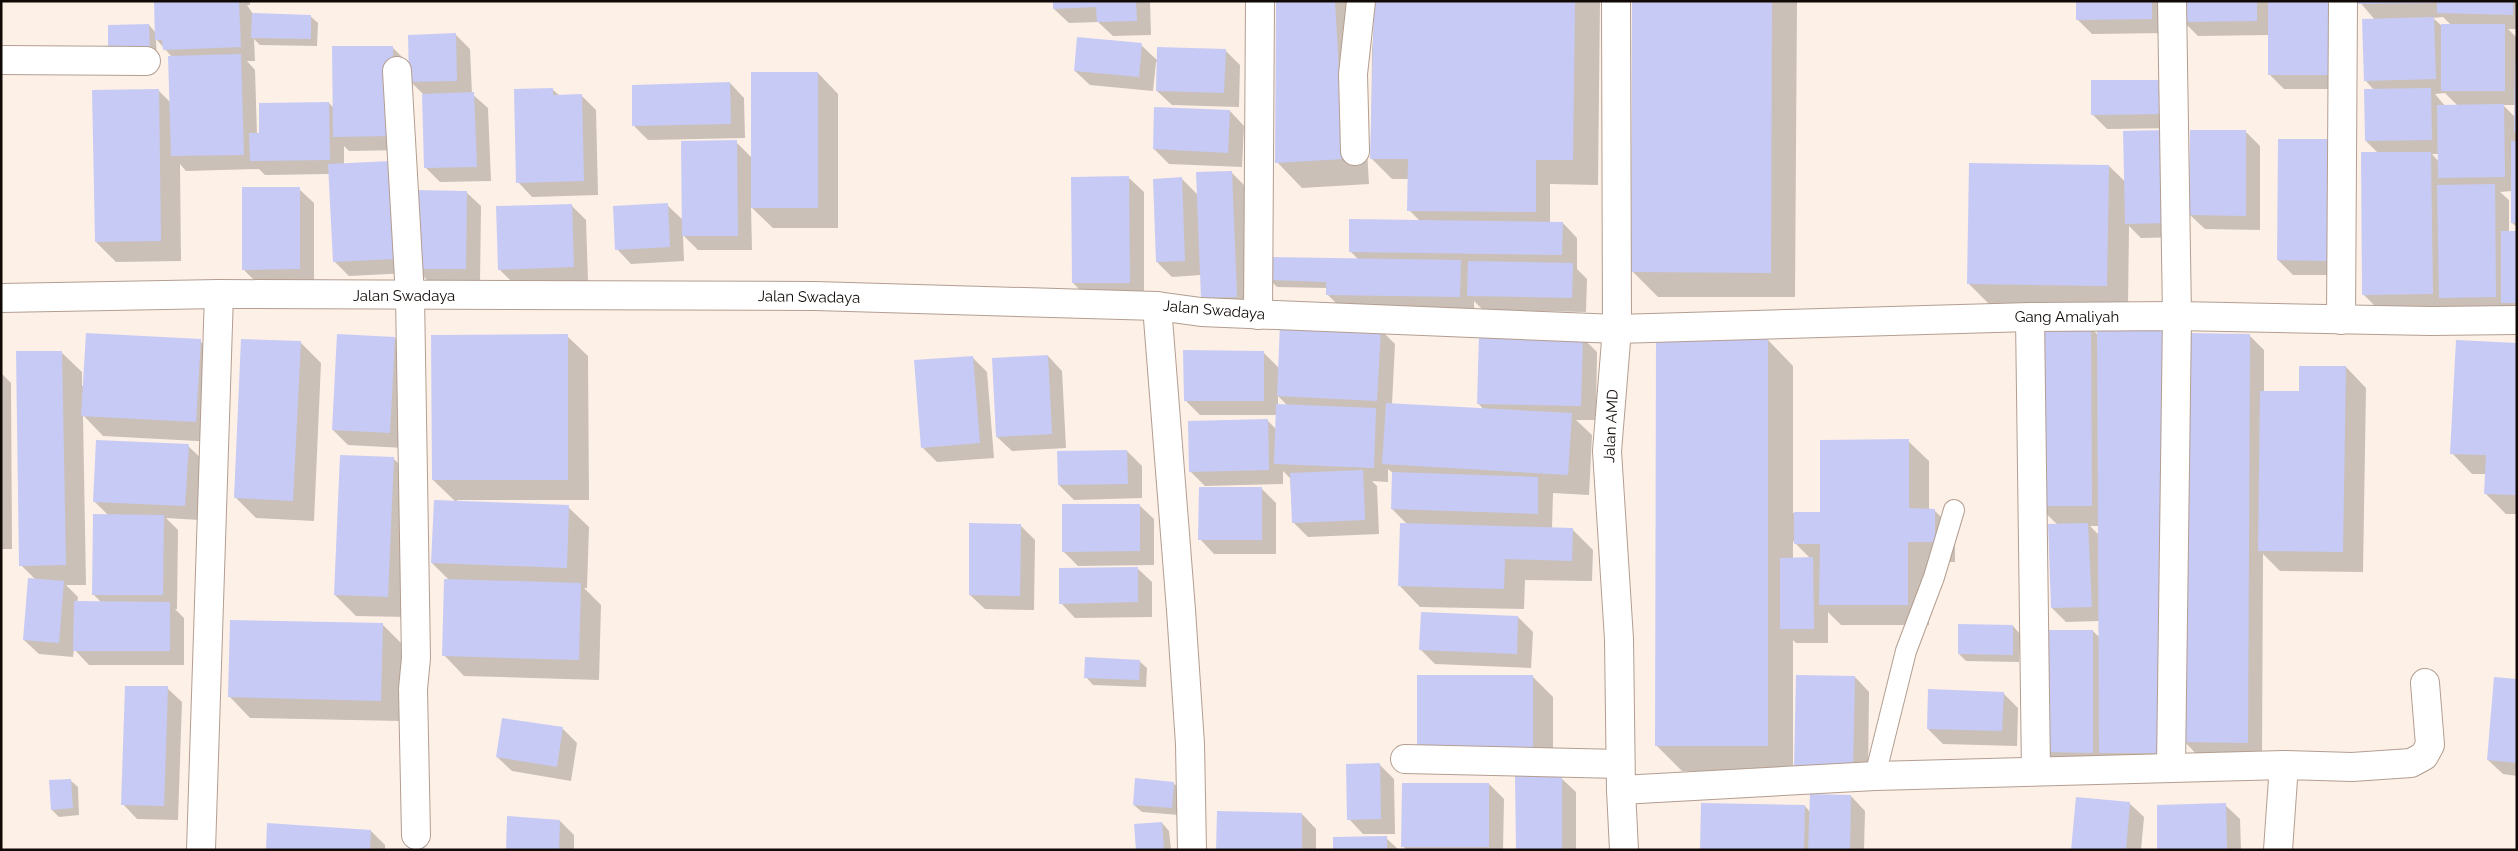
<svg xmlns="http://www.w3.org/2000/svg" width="2518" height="851" viewBox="0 0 2518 851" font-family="Raleway,sans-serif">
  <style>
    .shadow { fill: #0003; fill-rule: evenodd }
    .building { fill: #c7caf5 }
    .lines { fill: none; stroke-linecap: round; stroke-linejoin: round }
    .service-casing { stroke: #b39e90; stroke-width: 22 }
    .minor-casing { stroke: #b39e90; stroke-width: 30 }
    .tertiary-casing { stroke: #b39e90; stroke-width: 30 }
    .service { stroke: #fff; stroke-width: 20 }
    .minor { stroke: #fff; stroke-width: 28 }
    .tertiary { stroke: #fff; stroke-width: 28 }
    .labels { text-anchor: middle; stroke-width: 4; stroke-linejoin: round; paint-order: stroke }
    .street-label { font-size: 15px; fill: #100906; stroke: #fff }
  </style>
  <rect width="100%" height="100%" fill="#fdf0e7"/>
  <g class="shadow">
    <path d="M155 1H250V5H247L253 14 310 16 318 23 317 46 260 45 254 39 255 61H247L255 70 257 135 329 103 334 108 392 47 409 64 455 34 470 49 472 94 488 108 491 181 440 182 426 168 424 95 410 81 407 150 349 151 344 146V164L409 273 349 276 334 261 330 174 265 175 259 169 186 171 180 164 181 261 116 262 96 242 158 90 171 103 172 57 156 39 157 62 117 63 149 25 156 33Z"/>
    <path d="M1054 1H1150L1151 35 1113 36 1098 22 1069 23 1054 9Z"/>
    <path d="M1277 1H1358L1369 184 1302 188 1277 162Z"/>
    <path d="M1376 1H1600L1598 185 1550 184V223H1563L1577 238V269L1587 279 1586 312 1483 310 1474 301V311L1342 309 1327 294V288L1277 287 1270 280 1359 260 1350 251 1420 221 1409 210V179H1392L1371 158 1372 50Z"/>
    <path d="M1633 1H1797L1795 297H1658L1633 272Z"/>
    <path d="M2077 1H2166L2167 33 2092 34 2078 20Z"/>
    <path d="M2183 1H2352V89H2284L2270 75V35L2198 36 2183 21Z"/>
    <path d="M2359 1H2517V29H2508L2517 38V227L2512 223V191L2500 192 2509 200V232H2517V317L2384 315 2363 294 2378 153 2366 141 2374 90 2365 80 2375 20ZM2443 17 2451 25 2443 27 2433 18ZM2445 93 2458 106H2445L2435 94ZM2503 105H2516L2515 117ZM2432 154H2439V162Z"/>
    <path d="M1141 45 1158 61 1225 50 1240 65 1239 107 1172 105 1157 91 1158 62H1156L1153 91 1090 85 1075 71Z"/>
    <path d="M818 73 838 94V228H773L751 207 752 250H698L683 235 684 261 631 264 617 249 667 205 683 220 736 142 752 158Z"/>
    <path d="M2165 81 2180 128 2107 129 2092 114Z"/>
    <path d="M730 83 744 98 745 138 648 140 634 126Z"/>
    <path d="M552 89 560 96H582L596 110 598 195 532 197 518 182Z"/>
    <path d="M1230 111 1244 126 1242 167 1169 164 1154 149Z"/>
    <path d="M2246 132 2260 146V230L2205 229 2190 215Z"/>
    <path d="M2329 140 2343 275H2293L2278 260Z"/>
    <path d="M2109 166 2182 237 2141 238 2129 226 2128 306 1989 304 1969 284Z"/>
    <path d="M1231 172 1246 187 1251 311 1217 312 1202 298 1201 275 1172 277 1157 262 1182 179 1198 195Z"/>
    <path d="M1129 178 1144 192V297L1088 298 1073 283Z"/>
    <path d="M299 189 314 203V283L258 284 243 269Z"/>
    <path d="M466 192 481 206 480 283H430L416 269Z"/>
    <path d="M571 205 586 220 588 281 514 284 499 269Z"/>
    <path d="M2091 328 2099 336 2181 767 2059 766 2045 752 2093 631 2100 638 2099 621 2066 622 2052 608 2058 525 2038 506ZM2090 526H2099V535Z"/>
    <path d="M1380 329 1395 344 1392 404 1484 410 1478 403 1582 337 1597 352 1596 420H1576L1592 435 1589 495 1553 493 1552 529H1572L1593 550 1592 581 1525 580 1524 609 1420 607 1400 586 1408 525 1392 509 1393 473 1388 469V482L1372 481 1377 486 1379 534 1308 537 1293 522 1290 478 1283 471V484L1205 486 1190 471 1268 421 1277 430V415H1200L1185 400 1263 352 1279 368ZM1278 396 1288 406H1278Z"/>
    <path d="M2249 335 2264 350V393H2300L2346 367 2366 388 2363 572 2280 571 2263 554 2262 757H2199L2185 742Z"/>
    <path d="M567 336 588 356 589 500H457V502L568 507 589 527 587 588H584L601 605 599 680 464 676 444 655 450 581 432 563 456 502 433 480Z"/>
    <path d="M395 338 409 352 404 448 348 445 333 430Z"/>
    <path d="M1768 340 1793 366V513H1822L1908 441 1929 461V510H1934L1955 531V562H1928L1929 625H1841L1828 612V643H1796L1793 640V771H1682L1657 746ZM1793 541 1811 559H1793Z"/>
    <path d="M200 341 221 361 216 442 103 436 83 415 86 585H66L78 597 77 603H102L93 594 109 516 94 501 188 446 203 460 199 520 166 518 178 530 177 609H175L184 618V665H89L74 649 73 657 39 654 24 640 36 580 21 565 61 352 82 372V386H84Z"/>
    <path d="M300 342 321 363 314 521 256 518 235 497Z"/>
    <path d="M2517 344V514H2506L2485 493 2486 474H2472L2452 453Z"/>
    <path d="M1048 356 1062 371 1066 448 1012 451 997 437Z"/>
    <path d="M972 357 987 372 994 458 937 462 922 447Z"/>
    <path d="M1 373 11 383 12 549H1Z"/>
    <path d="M1127 451 1142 466V498L1074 500 1059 485Z"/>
    <path d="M393 458 414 479 408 617 356 616 335 595Z"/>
    <path d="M1261 488 1276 503V554H1214L1200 539Z"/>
    <path d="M1139 505 1154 519V565L1078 566 1063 551Z"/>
    <path d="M1020 525 1035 540 1034 610 985 609 970 595Z"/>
    <path d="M1137 568 1152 582V617L1075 618 1061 603Z"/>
    <path d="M1518 617 1533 632 1531 668 1435 664 1420 649Z"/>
    <path d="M382 624 403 645 401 721 250 718 230 697Z"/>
    <path d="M2013 626 2020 634 2019 662 1966 661 1959 654Z"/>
    <path d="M1139 661 1147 668 1146 687 1093 685 1086 677Z"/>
    <path d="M1419 677H1533L1553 697V772Z"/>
    <path d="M1855 677 1869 692 1868 783 1810 782Z"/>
    <path d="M2517 680V776L2503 774 2488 760Z"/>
    <path d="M167 688 182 702 178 820 137 819 123 804Z"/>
    <path d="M2003 693 2018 708 2017 746 1943 744 1928 729Z"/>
    <path d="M563 729 577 743 571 781 512 771 497 757Z"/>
    <path d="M1380 765 1394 779 1395 834H1363L1349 819Z"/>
    <path d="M1561 778 1576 792V850H1517Z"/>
    <path d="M70 780 78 787 79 815 59 817 52 810Z"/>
    <path d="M1173 783 1181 790 1179 815 1142 812 1134 805Z"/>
    <path d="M1489 784 1504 799 1503 850H1406L1403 846Z"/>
    <path d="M1851 796 1865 811 1864 850H1701L1805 806 1810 812Z"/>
    <path d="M2129 803 2144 817 2141 850H2072Z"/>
    <path d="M2225 805 2240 819 2241 850H2159Z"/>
    <path d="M1302 814 1316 829V850H1217Z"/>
    <path d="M560 821 574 835V850H507Z"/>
    <path d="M1162 823 1169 831 1171 850H1137Z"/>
    <path d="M371 831 385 845V850H267Z"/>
    <path d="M1386 838 1399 850H1334Z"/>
  </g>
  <g class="building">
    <path d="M154 1H239L241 47 163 50 162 40H155Z"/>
    <path d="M1053 1H1136L1137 21 1097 22 1096 7 1053 9Z"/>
    <path d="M1276 1H1335L1344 159 1275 163Z"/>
    <path d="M1374 1H1575L1573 160H1536V212L1407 211 1408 159H1370Z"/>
    <path d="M1632 1H1772L1771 273 1631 272Z"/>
    <path d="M2076 1H2152V19L2076 20Z"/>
    <path d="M2181 1H2257V21L2182 22Z"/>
    <rect x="2268" y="1" width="70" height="74"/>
    <path d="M2357 1H2433V3L2357 4Z"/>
    <path d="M2437 1H2513V15L2437 13Z"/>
    <path d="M252 13 311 15V39L251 38Z"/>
    <path d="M2434 17 2436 79 2364 81 2362 19Z"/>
    <path d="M149 24 150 55 108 56V25Z"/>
    <rect x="2441" y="24" width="64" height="67"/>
    <path d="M456 33 457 81 409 82 408 35Z"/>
    <path d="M1077 37 1142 43 1139 77 1074 71Z"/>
    <path d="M332 46H393V136L333 137Z"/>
    <path d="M1157 47 1226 49 1224 93 1156 91Z"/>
    <path d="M241 54 244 155 171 156 168 56Z"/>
    <path d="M2515 62H2517V133L2514 132Z"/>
    <rect x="751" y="72" width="67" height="136"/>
    <path d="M2091 80H2166V114L2091 115Z"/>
    <path d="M730 82 731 124 632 126V85Z"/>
    <path d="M553 88V95L582 94 584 181 516 183 514 89Z"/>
    <path d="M2431 88 2432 140 2365 141 2364 89Z"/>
    <path d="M159 89 161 241 95 242 92 90Z"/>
    <path d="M474 92 477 167 424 168 422 94Z"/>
    <path d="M329 102 330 160 250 161 249 133H259V103Z"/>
    <path d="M2504 104 2505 177 2438 178 2437 105Z"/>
    <path d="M1154 107 1230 110 1228 153 1153 149Z"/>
    <path d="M2167 130 2168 223 2125 224 2123 131Z"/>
    <path d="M2190 130H2246V216L2189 215Z"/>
    <path d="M2278 139H2329V261L2277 260Z"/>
    <path d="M737 140 738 236H682L681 141Z"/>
    <rect x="2511" y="141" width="6" height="82"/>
    <path d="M2361 152H2431L2433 294 2362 295Z"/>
    <path d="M391 161 395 259 333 262 328 164Z"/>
    <path d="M1969 163 2109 165 2107 286 1967 284Z"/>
    <path d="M1232 171 1237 297 1201 298 1196 172Z"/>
    <path d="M1129 176 1130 283H1072L1071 177Z"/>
    <path d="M1182 177 1185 261 1156 262 1153 179Z"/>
    <path d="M2495 184 2496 297 2439 298 2437 185Z"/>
    <path d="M242 187H300V269L242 270Z"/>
    <path d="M415 190 467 191 466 269H415Z"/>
    <path d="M668 203 670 247 615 250 613 206Z"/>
    <path d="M572 204 574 267 498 270 496 206Z"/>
    <path d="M1349 219 1563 222 1562 255 1349 252Z"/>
    <rect x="2501" y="231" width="16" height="72"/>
    <path d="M1269 257 1461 260 1460 297 1326 295V282L1269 280Z"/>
    <path d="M1468 261 1573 263 1572 298 1467 296Z"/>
    <path d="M1280 323 1381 328 1377 401 1277 396Z"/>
    <path d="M2036 327H2091L2092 506H2037Z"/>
    <path d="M2097 327H2165L2167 753H2099Z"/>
    <path d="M86 333 201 339 196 422 81 416Z"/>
    <path d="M2186 333 2250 334 2248 743 2183 742Z"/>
    <path d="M337 334 395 337 390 433 332 430Z"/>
    <path d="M568 334V480H432L431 335Z"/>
    <path d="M1479 334 1583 336 1581 406 1477 404Z"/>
    <path d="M241 339 301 341 293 501 234 498Z"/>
    <path d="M1656 339H1768V746H1655Z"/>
    <path d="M2456 340 2517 343V495L2484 494 2486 455 2450 454Z"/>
    <path d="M1183 350 1264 351V401H1184Z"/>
    <path d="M16 351H62L66 565 19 566Z"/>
    <path d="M1048 355 1052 434 996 437 992 358Z"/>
    <path d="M973 356 980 443 921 448 914 360Z"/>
    <path d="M2299 366H2346L2343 552 2258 551 2260 391H2299Z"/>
    <path d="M1386 403 1572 413 1568 475 1382 464Z"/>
    <path d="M1276 404 1376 408 1374 468 1274 464Z"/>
    <path d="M1268 419 1269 470 1189 472 1188 421Z"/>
    <path d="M1909 439V508L1935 509V542H1908V605H1819L1820 544H1794V512H1820V440Z"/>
    <path d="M96 440 189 444 185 506 93 502Z"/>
    <path d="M1127 450 1128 484 1058 485 1057 451Z"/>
    <path d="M340 455 394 457 388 597 334 595Z"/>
    <path d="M1363 470 1365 520 1292 523 1290 473Z"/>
    <path d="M1392 472 1538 477V514L1391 509Z"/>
    <path d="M1199 487H1262V540H1198Z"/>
    <path d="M434 500 569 505 567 568 431 563Z"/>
    <path d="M1062 504H1140V551L1062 552Z"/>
    <path d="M93 514 164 515 163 595H92Z"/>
    <path d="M969 523 1021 524 1020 596 969 595Z"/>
    <path d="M1400 523 1573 528 1572 561 1505 559 1504 589 1398 586Z"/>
    <path d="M2088 523 2092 607 2051 608 2048 524Z"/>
    <path d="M1813 557 1814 629H1780V558Z"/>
    <path d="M1138 567V602L1059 604V568Z"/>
    <path d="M28 578 64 581 59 643 23 640Z"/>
    <path d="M444 579 581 583 579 660 442 656Z"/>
    <path d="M74 601 170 602V651H73Z"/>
    <path d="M1421 612 1518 616 1517 654 1419 650Z"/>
    <path d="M230 620 383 623 381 701 228 697Z"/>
    <path d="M1958 624 2013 625V655L1958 654Z"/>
    <path d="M2044 630H2093V753L2044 752Z"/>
    <path d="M1085 657 1140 660 1139 680 1084 678Z"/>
    <rect x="1417" y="675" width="116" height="77"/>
    <path d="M1796 675 1855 676 1853 769 1794 768Z"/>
    <path d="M2494 677 2517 679V763L2487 760Z"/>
    <path d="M125 686H168L164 806 121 805Z"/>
    <path d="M1928 689 2004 692 2002 731 1927 729Z"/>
    <path d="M502 718 563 727 557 767 496 757Z"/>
    <path d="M1380 763 1381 819 1347 820 1346 764Z"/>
    <path d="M1515 776H1562V850H1516Z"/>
    <path d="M1135 778 1174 782 1172 808 1133 805Z"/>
    <path d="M71 779 73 808 51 810 49 780Z"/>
    <path d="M1402 783H1489V847H1401Z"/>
    <path d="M1810 794 1851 795 1850 850H1808Z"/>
    <path d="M2076 797 2130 802 2126 850H2071Z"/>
    <path d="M1701 803 1805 805 1804 850H1700Z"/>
    <path d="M2226 803 2227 850H2157V805Z"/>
    <path d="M1217 811 1302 813V850H1216Z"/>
    <path d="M507 816 560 820 559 850H506Z"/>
    <path d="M1162 822 1164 850H1136L1134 824Z"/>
    <path d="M267 823 371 830 370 850H266Z"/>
    <path d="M1387 836V850H1333V837Z"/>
  </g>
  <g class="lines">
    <defs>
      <path id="service" d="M1875 776 1906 651 1934 577 1954 510"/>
      <g id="minor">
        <path d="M1 60 146 61"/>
        <path d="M397 71 410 296 416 658 413 689 416 835"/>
        <path d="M1355 151 1353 74 1361 1"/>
        <path d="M1 298 219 294 815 296 1157 306 1201 312 1617 329 2030 317 2177 316 2431 321 2517 320"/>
        <path d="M1157 306 1181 610 1190 744 1192 850"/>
        <path d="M1258 315 1260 1"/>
        <path d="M2030 317 2036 771"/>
        <path d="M2341 320 2343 1"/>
        <path d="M1405 759 1620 764"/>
        <path d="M2171 768 2177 316 2172 1"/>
        <path d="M1621 790 1875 776 2284 765"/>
        <path d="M201 850 219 294"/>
        <path d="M2278 850 2284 765 2352 767 2411 763 2424 756 2430 745 2425 683"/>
      </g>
      <path id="tertiary" d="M1616 1 1617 329 1607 451 1619 639 1621 790 1624 850"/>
    </defs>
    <use href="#service" class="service-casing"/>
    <use href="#minor" class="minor-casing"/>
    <use href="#tertiary" class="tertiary-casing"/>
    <use href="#service" class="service"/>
    <use href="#minor" class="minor"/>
    <use href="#tertiary" class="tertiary"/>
  </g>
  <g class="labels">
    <g class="street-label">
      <text x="404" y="301">Jalan Swadaya</text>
      <text transform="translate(809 297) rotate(1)" y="5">Jalan Swadaya</text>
      <text transform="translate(1214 310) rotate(5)" y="5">Jalan Swadaya</text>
      <text x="2067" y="322">Gang Amaliyah</text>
      <text transform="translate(1611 426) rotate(-87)" y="5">Jalan AMD</text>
    </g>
  </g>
  <rect width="2518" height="851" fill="none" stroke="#100906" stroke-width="5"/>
</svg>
